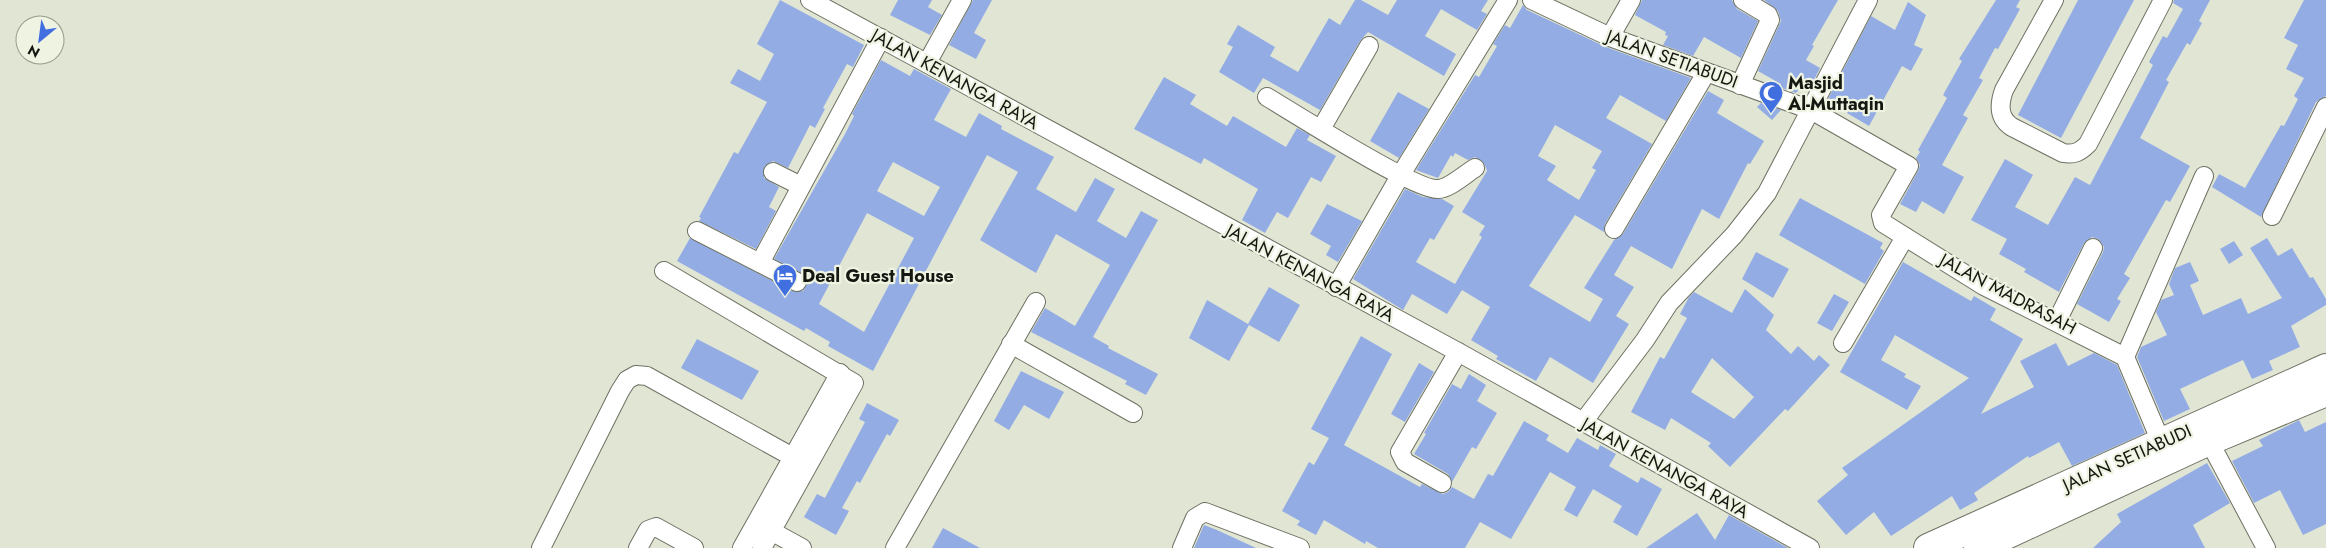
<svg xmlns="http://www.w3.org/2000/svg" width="2326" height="548" viewBox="0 0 2326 548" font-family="Jost,sans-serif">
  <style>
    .building { fill: #93ade4; fill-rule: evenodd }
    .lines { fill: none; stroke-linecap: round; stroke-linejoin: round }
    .minor-casing { stroke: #6d7162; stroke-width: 20 }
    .primary-casing { stroke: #6d7162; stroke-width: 30 }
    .minor { stroke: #fff; stroke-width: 18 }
    .primary { stroke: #fff; stroke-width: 28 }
    .labels { text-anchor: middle; stroke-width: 4.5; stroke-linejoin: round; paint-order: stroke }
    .street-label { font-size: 18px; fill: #151711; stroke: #eef3e2 }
    .poi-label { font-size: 18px; font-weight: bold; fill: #151711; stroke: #eef3e2; text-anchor: start }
  </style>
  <rect width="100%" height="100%" fill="#e1e5d4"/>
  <g class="building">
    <path d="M780 0 864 45 853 67 847 64 823 108 825 109 815 128 810 125 788 168 773 161 764 167V178L779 187 769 207 776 211 756 249 699 221 701 218 699 217 734 152 738 154 767 102 730 83 738 69 760 81 774 54 757 44Z"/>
    <path d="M898 0H932L928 7 942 15 930 35 890 15Z"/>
    <path d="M973 0H992L974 33 986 40 976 59 949 45Z"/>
    <path d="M1355 0H1361L1388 15 1397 0H1488L1481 11 1487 14 1477 30 1441 9 1425 36 1456 54 1444 76 1368 32 1360 41 1320 110 1263 78 1254 93 1219 72 1233 47 1227 44 1238 25 1275 47 1270 56 1298 72 1329 18 1340 25Z"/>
    <path d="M1642 0H1732L1737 9 1758 21 1741 58 1704 37 1693 56 1663 45 1668 36 1665 35 1666 32 1635 15Z"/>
    <path d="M1764 0H1838L1812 45 1814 46 1806 60 1820 68 1810 88 1805 86 1804 89 1801 87 1796 93 1779 87 1781 84 1758 71 1781 21 1778 11Z"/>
    <path d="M1996 0H2020L2016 7 2020 9 1998 49 1995 48 1979 78 1983 80 1963 115 1968 118 1942 165 1964 177 1944 214 1922 201 1916 212 1900 204 1918 171 1920 165 1916 158 1920 152 1918 150 1947 98 1943 95 1962 61 1959 59Z"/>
    <path d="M2078 0H2134L2061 138 2018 115Z"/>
    <path d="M2174 0H2210L2199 21 2202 23 2190 45 2187 43 2166 80 2169 82 2140 138 2190 166 2170 202 2166 200 2124 274 2130 278 2117 299 2121 301 2109 322 2077 304 2103 252 2104 247 2098 239 2092 237 2084 243 2059 292 2024 272 2026 269 1999 254 2007 239 1971 220 2005 159 2033 175 2015 207 2048 225 2075 177 2090 185 2153 65 2149 62 2163 36 2167 38 2183 9 2173 3Z"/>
    <path d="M2304 0H2326V96L2316 102 2261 217 2212 187 2219 174 2245 188 2281 125 2284 126 2298 99 2294 96 2304 78 2286 69 2298 45 2284 38Z"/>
    <path d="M1908 2 1926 15 1914 45 1923 49 1911 71 1902 66 1869 126 1847 113 1849 110 1828 99 1871 16 1895 30Z"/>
    <path d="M1523 5 1527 10 1606 47 1691 78 1666 121 1620 95 1606 118 1652 144 1605 224 1604 232 1575 215 1529 286 1590 322 1603 299 1584 288 1614 240 1623 234 1708 91 1724 100 1717 113 1764 141 1750 164 1748 163 1719 219 1702 209 1672 269 1631 246 1614 275 1634 287 1616 316 1629 324 1593 383 1550 357 1536 381 1496 359 1498 356 1471 340 1490 307 1462 290 1447 314 1412 294 1403 310 1353 279 1405 189 1423 197 1442 199 1454 206 1434 240 1430 238 1416 262 1455 284 1482 237 1479 235 1485 226 1462 212 1487 171 1484 163 1475 157 1468 160 1455 153 1453 157 1451 155 1438 178 1416 170 1475 75 1479 77 1497 46 1493 44 1505 25 1510 28ZM1555 125 1602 151 1592 168 1596 170 1579 200 1547 180 1556 166 1538 156Z"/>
    <path d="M881 60 910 76 914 69 951 89 934 120 966 137 979 113 1002 126 1001 129 1054 157 1036 189 1076 212 1095 178 1115 189 1097 221 1126 238 1141 211 1158 220 1093 337 1109 346 1108 348 1158 374 1146 395 1125 384 1127 381 1031 332 1045 308 1075 326 1110 265 1056 234 1036 273 980 240 1018 172 987 155 873 371 828 346 830 342 806 328 804 331 677 261 690 238 792 291H803L808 282 806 276 774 259 845 134 854 116 852 114ZM893 162 940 187 924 216 877 191ZM867 213 914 238 864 332 819 304Z"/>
    <path d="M1164 77 1196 95 1190 104 1227 126 1233 116 1286 147 1297 128 1310 135 1307 140 1336 156 1321 182 1311 177 1288 218 1277 212 1265 233 1242 220 1258 189 1204 158 1201 164 1134 129Z"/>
    <path d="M1398 92 1429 109 1399 158 1370 141Z"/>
    <path d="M1761 103 1781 110 1772 120 1757 107Z"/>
    <path d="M1800 198 1883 243 1880 248 1884 251 1865 284 1779 235Z"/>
    <path d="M1327 204 1362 221 1338 262 1326 255 1331 246 1310 234Z"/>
    <path d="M2267 238 2278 256 2292 248 2310 278 2313 277 2326 299V305L2291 326 2300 347 2269 361 2273 370 2252 379 2243 360 2212 374 2180 389 2190 409 2164 421 2137 357 2141 347 2167 335 2156 312 2161 300 2174 295 2169 284 2175 268 2190 262 2199 281 2190 285 2203 315 2241 298 2248 314 2282 298 2250 248Z"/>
    <path d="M2234 241 2243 255 2229 264 2220 249Z"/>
    <path d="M1756 252 1789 269 1773 298 1742 279Z"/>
    <path d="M1903 262 1971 301 1974 296 1996 309 1990 320 2023 339 1981 414 2034 387 2020 361 2056 343 2068 366 2094 353 2117 365 2145 433 2072 466 2059 442 2029 458 2028 456 1974 493 1978 500 1960 510 1952 496 1891 536 1874 512 1846 535 1817 501 1848 475 1842 468 1969 378 1895 335 1881 360 1906 374 1904 377 1921 386 1907 410 1840 372Z"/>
    <path d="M1269 287 1300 305 1279 342 1249 325 1229 361 1189 338 1207 300 1248 324Z"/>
    <path d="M1745 289 1774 315 1766 330 1791 354 1798 346 1814 361 1819 355 1830 365 1788 411 1785 409 1730 467 1708 446 1711 443 1671 418 1665 430 1631 412 1660 357 1664 359 1687 318 1680 314 1689 297 1694 292 1732 313ZM1712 358 1754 397 1734 419 1691 392Z"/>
    <path d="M1834 294 1849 302 1832 331 1817 323Z"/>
    <path d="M1361 336 1392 354 1344 445 1420 487 1422 484 1443 494 1448 492 1452 487 1474 499 1488 474 1493 476 1524 421 1549 435 1546 440 1568 453 1577 438 1598 450 1600 445 1616 454 1609 466 1638 483 1641 477 1662 489 1637 536 1613 522 1622 506 1593 489 1577 517 1564 510 1576 487 1550 472 1511 539 1480 522 1465 548H1378L1366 541 1365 544 1324 520 1316 535 1297 525 1300 521 1282 511 1309 462 1314 465 1329 438 1311 429Z"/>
    <path d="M697 339 759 371 742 400 681 368Z"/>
    <path d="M1419 363 1434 372 1405 422 1391 414Z"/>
    <path d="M1021 371 1064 392 1049 419 1024 405 1009 430 994 421Z"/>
    <path d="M1469 374 1486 385 1477 401 1497 413 1476 449 1472 447 1452 482 1448 474 1414 454 1426 434 1424 433 1452 384 1461 389Z"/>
    <path d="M867 403 899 420 890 436 887 434 860 483 857 481 842 508 849 511 836 535 804 517 817 494 825 498 865 422 859 419Z"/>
    <path d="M2299 420 2305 432 2326 422V524L2303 535 2280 490 2254 503 2232 461 2263 446 2259 440Z"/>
    <path d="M2207 463 2230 503 2193 525 2205 548H2093L2121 522 2117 514Z"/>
    <path d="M1697 513 1715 540 1729 515 1788 548H1646Z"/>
    <path d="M1204 525 1217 530 1256 548H1194Z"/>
    <path d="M943 528 980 548H932Z"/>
  </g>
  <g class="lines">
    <defs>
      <g id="minor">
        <path d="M810 0 1458 352 1810 548"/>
        <path d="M1532 0 1610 37 1811 110 1909 166 1881 215 1883 223 1984 286 2125 357 2161 442"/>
        <path d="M2054 0 2004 90C1999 104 1998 118 2012 127L2063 153C2074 155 2080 152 2088 144L2163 0"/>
        <path d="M1610 37 1631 0"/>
        <path d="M927 63 962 0"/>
        <path d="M1740 85 1770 20 1768 15 1743 0"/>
        <path d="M1267 97C1294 113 1416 191 1438 189 1449 189 1465 174 1475 168"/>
        <path d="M1321 129 1369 46"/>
        <path d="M773 172 801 186"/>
        <path d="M2272 216 2326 107"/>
        <path d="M1614 229 1706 73"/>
        <path d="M697 231 797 282"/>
        <path d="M760 263 881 38"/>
        <path d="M664 271 854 383 762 548"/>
        <path d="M1336 287 1400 176 1508 0"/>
        <path d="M2057 321 2093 248"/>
        <path d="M1843 343 1905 237"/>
        <path d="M1011 344 1133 413"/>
        <path d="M2125 357 2204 176"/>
        <path d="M1583 422 1645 340 1669 303 1734 235 1767 193 1868 0"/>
        <path d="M2209 441 2266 548"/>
        <path d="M1442 483 1405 462 1400 452 1458 352"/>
        <path d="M771 531 802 548"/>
        <path d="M541 548 620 391 627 380 636 375 647 376 807 465"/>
        <path d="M638 548 648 530 656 527 694 548"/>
        <path d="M742 548 840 373"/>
        <path d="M895 548 1036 302"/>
        <path d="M1182 548 1195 518 1205 512 1300 548"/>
      </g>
      <g id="primary">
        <path d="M1928 548 2326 368"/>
        <path d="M1978 548 2209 441 2326 392"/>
      </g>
    </defs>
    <use href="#minor" class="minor-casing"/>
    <use href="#primary" class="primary-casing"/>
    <use href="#minor" class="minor"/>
    <use href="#primary" class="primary"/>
  </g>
  <defs>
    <symbol id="mosque-pin" viewBox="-11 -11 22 30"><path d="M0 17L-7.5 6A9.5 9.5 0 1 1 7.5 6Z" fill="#426fe0" stroke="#eef3e2"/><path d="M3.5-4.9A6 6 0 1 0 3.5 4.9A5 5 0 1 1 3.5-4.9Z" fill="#fff"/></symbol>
    <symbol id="hotel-pin" viewBox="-11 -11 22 30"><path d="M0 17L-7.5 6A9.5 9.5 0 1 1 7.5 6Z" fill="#426fe0" stroke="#eef3e2"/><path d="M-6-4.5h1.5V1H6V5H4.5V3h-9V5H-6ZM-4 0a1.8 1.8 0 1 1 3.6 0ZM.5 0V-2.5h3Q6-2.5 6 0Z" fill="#fff"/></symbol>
  </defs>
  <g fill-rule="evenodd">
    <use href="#mosque-pin" x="1757" y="79" width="28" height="38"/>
    <use href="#hotel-pin" x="771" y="262" width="28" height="38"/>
  </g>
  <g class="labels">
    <g class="street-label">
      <text transform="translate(1672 59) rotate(20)" y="6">JALAN SETIABUDI</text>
      <text transform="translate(955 79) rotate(29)" y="6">JALAN KENANGA RAYA</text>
      <text transform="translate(1310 273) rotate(28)" y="6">JALAN KENANGA RAYA</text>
      <text transform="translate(2008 294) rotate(28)" y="6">JALAN MADRASAH</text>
      <text transform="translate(2127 458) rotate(-24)" y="6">JALAN SETIABUDI</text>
      <text transform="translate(1665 468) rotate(29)" y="6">JALAN KENANGA RAYA</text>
    </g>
    <g class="poi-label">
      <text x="1788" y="89">Masjid<tspan x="1788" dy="21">Al-Muttaqin</tspan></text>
      <text x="802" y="282">Deal Guest House</text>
    </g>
  </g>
  <g transform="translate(40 40) rotate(209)"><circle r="24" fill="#eef3e2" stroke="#979b8e"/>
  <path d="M0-4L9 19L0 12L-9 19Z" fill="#426fe0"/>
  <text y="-8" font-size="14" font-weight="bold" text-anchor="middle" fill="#151711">N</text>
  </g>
</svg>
